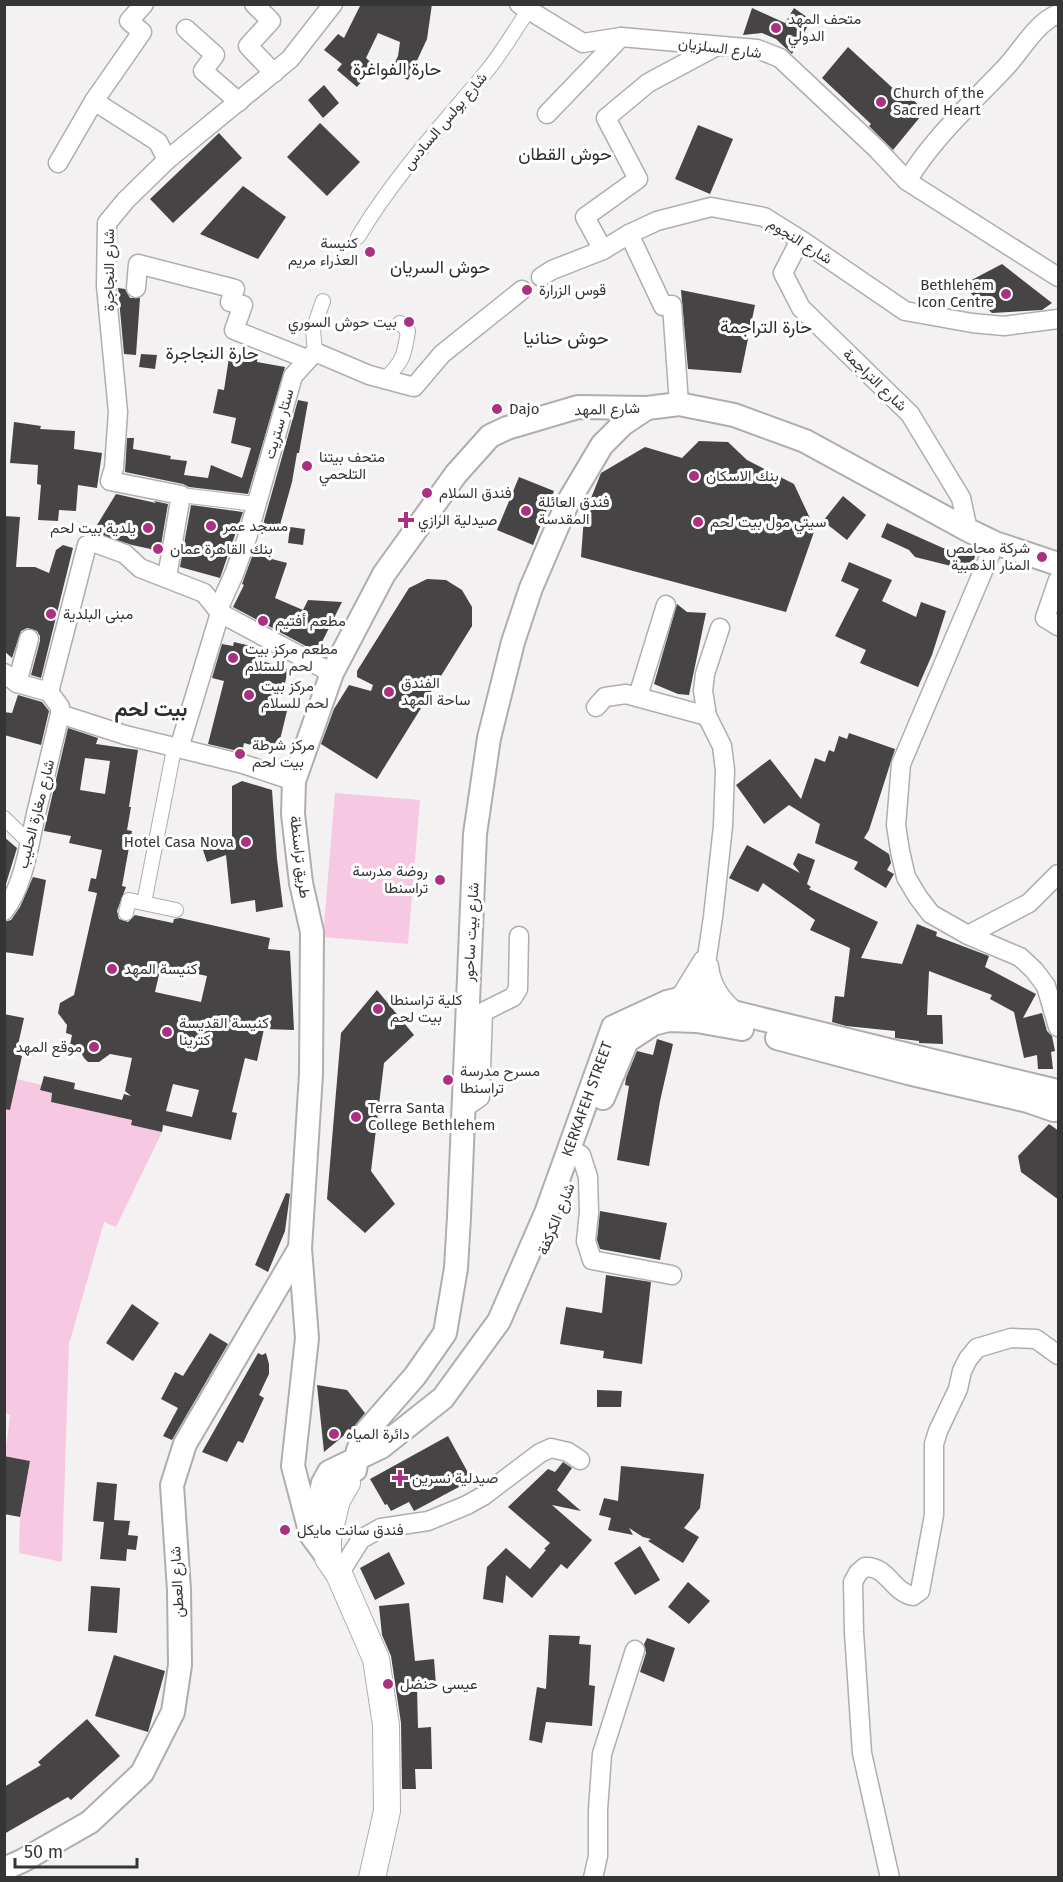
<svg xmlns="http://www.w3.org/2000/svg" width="1063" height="1882" viewBox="0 0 1063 1882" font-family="'Fira Sans',Vazirmatn,sans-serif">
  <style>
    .green { fill: #f7c8e2 }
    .building { fill: #474446; fill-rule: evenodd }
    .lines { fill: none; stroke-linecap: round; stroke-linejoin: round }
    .pedestrian-casing { stroke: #b0adae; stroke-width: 16 }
    .minor-casing { stroke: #b0adae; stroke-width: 21 }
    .tertiary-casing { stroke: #b0adae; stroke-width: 26 }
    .secondary-casing { stroke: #b0adae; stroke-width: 28 }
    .pedestrian { stroke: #fff; stroke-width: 14 }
    .minor { stroke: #fff; stroke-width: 18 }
    .tertiary { stroke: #fff; stroke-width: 22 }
    .secondary { stroke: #fff; stroke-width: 26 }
    .poi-dot { fill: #ab3082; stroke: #fff; stroke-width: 2 }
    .labels { text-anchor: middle; stroke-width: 6; stroke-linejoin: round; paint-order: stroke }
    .poi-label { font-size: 15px; fill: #363536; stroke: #fff; text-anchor: start }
    .street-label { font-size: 15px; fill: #363536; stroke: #fff }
    .quarter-label { font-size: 18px; fill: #2e2c2d; stroke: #fff }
    .district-label { font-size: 21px; font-weight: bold; fill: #2e2c2d; stroke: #fff }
  </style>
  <rect width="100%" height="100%" fill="#f4f1f2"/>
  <g class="green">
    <path d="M335 793 420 800 408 944 323 937Z"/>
    <path d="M17 1079 42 1085 40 1090 52 1093 51 1102 132 1120 131 1125 162 1132 116 1227 104 1222 69 1344 62 1562 19 1553 20 1517 30 1461 5 1456 10 1415 5 1413 4 1103 11 1105Z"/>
  </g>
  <g class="building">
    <path d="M361 4H432L427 39 408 80 391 71 398 56 400 42 378 33 366 58 375 66 357 87 337 70 342 64 324 50 338 34 344 38Z"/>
    <path d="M752 8 785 23 794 8 811 20 792 54 776 39 762 33 743 35Z"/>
    <path d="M848 47 897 92 900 88 925 111 893 150 869 126 871 124 822 78Z"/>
    <path d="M324 85 339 103 323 118 308 100Z"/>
    <path d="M320 123 360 162 327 196 287 157Z"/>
    <path d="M698 125 733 139 710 194 675 179Z"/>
    <path d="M219 133 242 158 173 223 150 199Z"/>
    <path d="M243 186 286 217 258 259 200 234Z"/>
    <path d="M1002 264 1052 303 1042 310 992 313 962 285Z"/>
    <path d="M118 288 125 289 130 298H140L136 355 124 354Z"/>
    <path d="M681 290 755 305 741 373 688 369Z"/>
    <path d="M230 351 258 356 257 362 285 367 248 494 189 487 183 484 125 472 127 438H134L133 449 171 456 170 459 187 461 184 475 208 478 211 465 242 478 251 448 231 443 236 418 213 413 218 389 224 390Z"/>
    <path d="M141 354 157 355 155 369 139 367Z"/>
    <path d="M298 400 308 402 299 453H297L292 482 278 532 262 528Z"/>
    <path d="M14 422 41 426 40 429 75 431 74 449 102 453 97 488 78 485 76 511 59 510 58 521 38 520 41 485 37 484 38 465 10 463Z"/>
    <path d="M699 441 728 442 747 460 794 484 815 529 786 612 581 557 584 516 601 473 645 447 682 458Z"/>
    <path d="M519 477 554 491 533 545 497 530Z"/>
    <path d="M116 494 156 503 154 501 168 504 160 551 132 545 93 532 100 525H97Z"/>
    <path d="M843 496 866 515 847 540 823 521Z"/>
    <path d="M191 505 243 512 220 578 180 567Z"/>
    <path d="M4 516 20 517 16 567H35L49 573 56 550 63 545 73 548 41 678 31 675 40 641V636L37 631 27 628 21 631 12 658 4 651Z"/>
    <path d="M887 523 943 548 975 556 971 571 915 557 909 550 881 537Z"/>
    <path d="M290 527 305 529 303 545 288 543Z"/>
    <path d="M253 554 287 563 275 598 303 610 308 600 342 602 317 652 233 607 244 585 242 584Z"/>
    <path d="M849 562 892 580 882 601 916 617 921 602 946 611 932 655 918 687 860 663 866 650 835 636 859 589 841 581Z"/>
    <path d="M427 579 446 580 462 590 472 607V626L377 779 321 744 334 709 349 685 371 691 373 685 357 677V671L409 588Z"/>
    <path d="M677 604 687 612 706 613 689 695 678 694 654 684Z"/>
    <path d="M234 642 264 649 267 651 262 661 288 669 285 683 282 682 275 708 287 711 277 752 244 743 242 752 208 744 224 681 212 678 222 644 233 646Z"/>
    <path d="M18 695 42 702 49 711 41 745 4 735V712L12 713Z"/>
    <path d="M68 728 98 738 96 744 138 750 129 807H131L127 830 132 831 122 886 126 887 117 911 119 919 128 922 135 915 173 923 174 919 180 918 270 938 268 949 290 951 294 1030 264 1029 257 1061 245 1058 232 1112 237 1113 231 1140 163 1125 162 1132 131 1125 132 1120 51 1102 52 1093 40 1090 44 1076 75 1083 74 1089 122 1100 124 1094 131 1096 125 1091 132 1058 110 1054 99 1062H88L84 1058 78 1047 70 1045 72 1035 66 1033 67 1025 58 1013 60 1003 74 995 97 893 88 891 91 878 96 879 102 850 69 843 71 836 44 831ZM85 758 110 761 105 794 80 790ZM161 966 207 976 201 1002 155 992ZM173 1084 199 1090 192 1117 166 1111Z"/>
    <path d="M849 733 895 749 869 830 864 838 889 854 891 863 887 870 894 874 886 888 854 869 858 862 815 843 820 824 789 805 764 824 736 785 770 759 801 799 815 758 825 762 829 750 834 752 839 736 847 739Z"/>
    <path d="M242 781 272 790 277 859 283 907 256 912 255 900 231 904 226 855 207 862 202 847 232 837V786Z"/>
    <path d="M4 837 17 848 5 887H4Z"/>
    <path d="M747 845 800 873 793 864 798 853 815 860 807 884 811 887 809 889 878 922 861 958 902 964 917 924 937 932 936 936 989 956 985 967 1036 994 1023 1018 1042 1013 1047 1031 1052 1036 1055 1051 1051 1052 1053 1069H1038L1037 1055 1024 1058 1014 1012 990 999 992 995 929 971 927 1015H942L943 1044 919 1043V1041L895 1038V1031L846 1026 832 1022 835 996 844 997 850 948 810 930 815 920 763 883 758 892 729 878Z"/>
    <path d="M33 877 46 880 33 956 4 952V922L11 920 20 907Z"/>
    <path d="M377 990 414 1035 384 1063 371 1171 395 1204 365 1233 327 1199 341 1033Z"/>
    <path d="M4 1014 24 1018 16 1054 22 1056 10 1110 4 1109Z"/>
    <path d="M657 1039 673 1044 660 1101 649 1166 617 1160 629 1086 625 1085 626 1078 637 1051 653 1055Z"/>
    <path d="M1049 1124 1059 1131V1200L1021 1172 1018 1156Z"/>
    <path d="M286 1193 290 1194 285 1231 268 1272 255 1265Z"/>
    <path d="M600 1211 667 1223 660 1260 600 1249 597 1240Z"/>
    <path d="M606 1275 651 1282 642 1364 603 1358 604 1351 560 1344 566 1307 602 1313Z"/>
    <path d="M132 1304 159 1323 133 1361 106 1343Z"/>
    <path d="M210 1333 228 1344 172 1440 163 1436 178 1408 161 1399 175 1372 183 1376Z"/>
    <path d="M258 1353 262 1355 266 1353 269 1364V1374L259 1395 264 1398 243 1443 238 1441 227 1462 202 1452Z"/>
    <path d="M317 1385 347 1390 365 1413 353 1428 324 1452Z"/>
    <path d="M597 1390 622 1391 621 1407H597Z"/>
    <path d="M448 1436 472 1480 414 1511 409 1502 391 1511 387 1504 385 1505 370 1479Z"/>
    <path d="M4 1456 30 1461 20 1517 4 1514Z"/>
    <path d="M563 1462 572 1468 557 1490 581 1511 552 1505 592 1540 567 1569 561 1564 532 1598 506 1575 503 1603 483 1599 487 1567 506 1548 530 1569 546 1550 544 1549 550 1543 508 1507 548 1469 555 1472Z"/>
    <path d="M621 1466 704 1474 700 1508 684 1528 699 1537 683 1563 648 1541 651 1539 643 1537 629 1528 633 1535 608 1530 611 1518 599 1515 604 1498 618 1501Z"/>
    <path d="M97 1482 117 1484 114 1520 130 1521 128 1535 138 1536 136 1550 127 1549 126 1561 100 1559 104 1522 93 1521Z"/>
    <path d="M640 1546 660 1580 635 1595 614 1563Z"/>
    <path d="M389 1552 405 1584 375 1600 360 1568Z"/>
    <path d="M688 1582 710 1601 689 1624 668 1607Z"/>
    <path d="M91 1586 120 1588 117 1633 88 1631Z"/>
    <path d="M409 1603 415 1661 434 1659 436 1685 417 1687 418 1728 431 1727 432 1769H415L416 1789H402L401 1723 391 1656 382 1635 379 1606Z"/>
    <path d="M549 1635 580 1636 579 1644 591 1645 589 1685 595 1686 592 1726 546 1722 542 1743 529 1740 537 1687 546 1689Z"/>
    <path d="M647 1638 675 1648 664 1682 640 1672 646 1653 644 1644Z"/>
    <path d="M114 1655 165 1671 148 1732 95 1716Z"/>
    <path d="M87 1719 120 1756 71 1800 68 1797 4 1834V1787L41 1765 38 1762Z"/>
  </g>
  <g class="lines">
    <defs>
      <g id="pedestrian">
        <path d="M358 237C394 177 441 126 486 72 502 53 514 31 528 11"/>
        <path d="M315 352 313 330 323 301"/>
        <path d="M385 379C403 361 404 357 408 331L400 323"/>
        <path d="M181 495 255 504"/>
        <path d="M4 818 31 844"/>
        <path d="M144 903 174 749"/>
        <path d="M126 913 129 900 176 910"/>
      </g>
      <g id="minor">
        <path d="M254 4 271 21 248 46 274 73"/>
        <path d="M519 4 583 43 621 37 757 49 780 58 877 149 907 181 1058 277"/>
        <path d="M186 29 215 55 203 71 239 102"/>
        <path d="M94 101 158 142 167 160"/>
        <path d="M547 114 621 37"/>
        <path d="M58 163 94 101 142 32 129 21 144 4"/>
        <path d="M907 181C933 138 970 105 1004 69 1021 52 1035 23 1058 14"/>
        <path d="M629 234 663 306 672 305 679 404"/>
        <path d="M800 240 783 273 801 308 910 414 961 498 968 530"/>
        <path d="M603 250 585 217 638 179 606 118 648 83 717 46"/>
        <path d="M541 277 552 270 603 250 629 234 657 221 711 207 764 217 804 242 905 311 972 323 1004 326 1058 319"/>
        <path d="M136 288 138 264 235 289 230 302 243 305 234 330 307 359"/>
        <path d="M995 543 901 764 896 825 900 851 906 877 918 897 931 914 968 935 1020 957 1034 970 1046 986 1058 1027"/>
        <path d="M167 577 181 495 110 481 114 468 118 412 106 286 107 223 126 200 167 160 290 59 333 4"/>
        <path d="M1058 580 1045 618 1058 626"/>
        <path d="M4 673 17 683 49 692 60 707V714L125 735 243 764 294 781"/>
        <path d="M17 683 29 639"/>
        <path d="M49 692 87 545 95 543 125 554 140 568 204 593 220 613 332 673"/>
        <path d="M638 696 666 605"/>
        <path d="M596 707 605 697 626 694 707 716"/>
        <path d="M174 749 180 745 220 613V605L234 574 247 538 293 376 315 352 369 375 414 387 442 354 522 290"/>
        <path d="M4 911C24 886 29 844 36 814 44 780 52 747 60 714"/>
        <path d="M968 935 1029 903 1058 874"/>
        <path d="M709 966C711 986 721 1000 736 1012"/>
        <path d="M679 999 703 960"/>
        <path d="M698 1017 713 917 723 826 725 770 722 746 707 716 703 691 705 674 720 628"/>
        <path d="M464 1108 480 1097 483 1012 513 997 518 989 519 936"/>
        <path d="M569 1149 581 1155 588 1177 589 1212 586 1241 592 1260 672 1275"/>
        <path d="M339 1574 361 1539 381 1528 428 1521 467 1505 483 1496 540 1453 551 1448 568 1452 580 1460"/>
        <path d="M593 1878 598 1856V1810L602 1754 635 1650"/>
        <path d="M890 1878 862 1753 854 1632 853 1582 858 1573 865 1567C888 1566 892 1592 913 1596L920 1591 934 1515V1444L938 1431 958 1389 962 1371 968 1359 977 1348 1011 1338 1036 1339 1058 1355"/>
      </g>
      <g id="tertiary">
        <path d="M777 1038 908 1073 1028 1101 1054 1110"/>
        <path d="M603 1098 627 1041 653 1024 668 1020 697 1021 742 1029"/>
        <path d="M355 1470 358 1450 366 1432 415 1376 445 1333 456 1268 459 1217 475 834 489 738 513 642 531 588 567 504 602 445 623 424 647 408"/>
        <path d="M312 1531 323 1483 329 1472 381 1447 443 1398 499 1321 546 1213 613 1027 667 1002 679 999 1057 1091"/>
        <path d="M328 1558 311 1535 293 1466 307 1338 300 1248 311 1074 312 932 301 883 293 814 294 781 332 673 384 574 456 474 490 436 507 428 578 407 647 408 679 404 734 415 805 441 968 530 995 543 1058 564"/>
        <path d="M4 1869 22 1861 90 1822 142 1773 173 1712 180 1665 179 1590 172 1485 185 1444 300 1248"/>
      </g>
      <path id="secondary" d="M347 1483 337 1500 328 1537V1558L339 1574 376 1659 386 1725 387 1811 372 1878"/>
    </defs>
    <use href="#pedestrian" class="pedestrian-casing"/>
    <use href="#minor" class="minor-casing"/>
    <use href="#tertiary" class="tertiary-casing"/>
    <use href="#secondary" class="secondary-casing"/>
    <use href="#pedestrian" class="pedestrian"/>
    <use href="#minor" class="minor"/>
    <use href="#tertiary" class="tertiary"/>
    <use href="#secondary" class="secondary"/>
  </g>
  <g class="poi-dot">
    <circle cx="776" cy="28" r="6"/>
    <circle cx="881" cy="102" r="6"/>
    <circle cx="370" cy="252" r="6"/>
    <circle cx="527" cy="290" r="6"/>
    <circle cx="1006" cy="294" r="6"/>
    <circle cx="409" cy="322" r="6"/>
    <circle cx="497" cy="409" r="6"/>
    <circle cx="307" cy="466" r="6"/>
    <circle cx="694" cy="476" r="6"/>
    <circle cx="427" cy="493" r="6"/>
    <circle cx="526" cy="511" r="6"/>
    <path d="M403 511h6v6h6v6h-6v6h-6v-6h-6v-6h6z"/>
    <circle cx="698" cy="522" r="6"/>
    <circle cx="211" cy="526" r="6"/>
    <circle cx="148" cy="528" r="6"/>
    <circle cx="158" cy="549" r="6"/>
    <circle cx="1042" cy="557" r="6"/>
    <circle cx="51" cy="614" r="6"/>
    <circle cx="263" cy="621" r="6"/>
    <circle cx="233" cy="658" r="6"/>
    <circle cx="389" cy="692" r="6"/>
    <circle cx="249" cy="695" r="6"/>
    <circle cx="240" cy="754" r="6"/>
    <circle cx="246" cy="842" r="6"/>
    <circle cx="440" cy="880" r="6"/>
    <circle cx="112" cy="969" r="6"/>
    <circle cx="378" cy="1009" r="6"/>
    <circle cx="167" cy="1032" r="6"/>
    <circle cx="94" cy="1047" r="6"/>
    <circle cx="448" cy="1080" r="6"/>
    <circle cx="356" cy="1117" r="6"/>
    <circle cx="334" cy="1434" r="6"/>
    <path d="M397 1469h6v6h6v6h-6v6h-6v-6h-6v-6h6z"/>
    <circle cx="285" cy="1530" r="6"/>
    <circle cx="388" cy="1684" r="6"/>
  </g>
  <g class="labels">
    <g class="poi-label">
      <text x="788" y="24">متحف المهد<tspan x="788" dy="17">الدولي</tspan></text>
      <text x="893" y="98">Church of the<tspan x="893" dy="17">Sacred Heart</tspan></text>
      <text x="358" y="248" text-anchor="end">كنيسة<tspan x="358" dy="17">العذراء مريم</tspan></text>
      <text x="994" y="290" text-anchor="end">Bethlehem<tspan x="994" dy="17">Icon Centre</tspan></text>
      <text x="539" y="295">قوس الزرارة</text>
      <text x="397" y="327" text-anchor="end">بيت حوش السوري</text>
      <text x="509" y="414">Dajo</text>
      <text x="319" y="462">متحف بيتنا<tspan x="319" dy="17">التلحمي</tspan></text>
      <text x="706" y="481">بنك الاسكان</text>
      <text x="439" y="498">فندق السلام</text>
      <text x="538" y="507">فندق العائلة<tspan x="538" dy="17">المقدسة</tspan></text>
      <text x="418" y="525">صيدلية الرازي</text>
      <text x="710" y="527">سيتي مول بيت لحم</text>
      <text x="223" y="531">مسجد عمر</text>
      <text x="136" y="533" text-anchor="end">يلدية بيت لحم</text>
      <text x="1030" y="553" text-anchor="end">شركة محامص<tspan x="1030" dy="17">المنار الذهبية</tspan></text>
      <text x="170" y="554">بنك القاهرة عمان</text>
      <text x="63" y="619">مبنى البلدية</text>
      <text x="275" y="626">مطعم أفتيم</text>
      <text x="245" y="654">مطعم مركز بيت<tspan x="245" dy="17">لحم للسلام</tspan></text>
      <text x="401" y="688">الفندق<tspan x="401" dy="17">ساحة المهد</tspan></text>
      <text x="261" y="691">مركز بيت<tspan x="261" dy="17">لحم للسلام</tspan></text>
      <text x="252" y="750">مركز شرطة<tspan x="252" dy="17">بيت لحم</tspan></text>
      <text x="234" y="847" text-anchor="end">Hotel Casa Nova</text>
      <text x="428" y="876" text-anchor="end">روضة مدرسة<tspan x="428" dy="17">تراسنطا</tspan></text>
      <text x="124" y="974">كنيسة المهد</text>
      <text x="390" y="1005">كلية تراسنطا<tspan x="390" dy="17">بيت لحم</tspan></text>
      <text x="179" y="1028">كنيسة القديسة<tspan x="179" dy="17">كترينا</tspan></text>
      <text x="82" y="1052" text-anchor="end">موقع المهد</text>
      <text x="460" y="1076">مسرح مدرسة<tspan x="460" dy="17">تراسنطا</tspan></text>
      <text x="368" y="1113">Terra Santa<tspan x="368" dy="17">College Bethlehem</tspan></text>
      <text x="346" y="1439">دائرة المياه</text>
      <text x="412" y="1483">صيدلية نسرين</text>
      <text x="297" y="1535">فندق سانت مايكل</text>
      <text x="400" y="1689">عيسى حنضل</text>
    </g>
    <g class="street-label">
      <text transform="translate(720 48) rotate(7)" y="5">شارع السلزيان</text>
      <text transform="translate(445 121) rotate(-50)" y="5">شارع بولس السادس</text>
      <text transform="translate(800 241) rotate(32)" y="5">شارع النجوم</text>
      <text transform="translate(109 270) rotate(-90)" y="5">شارع النجاجرة</text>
      <text transform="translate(875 380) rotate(44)" y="5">شارع التراجمة</text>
      <text transform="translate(607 409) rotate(-2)" y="5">شارع المهد</text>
      <text transform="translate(279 424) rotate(-74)" y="5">ستار ستريت</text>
      <text transform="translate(36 814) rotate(-76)" y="5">شارع مغارة الحليب</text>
      <text transform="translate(300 857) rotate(83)" y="5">طريق تراسنطة</text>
      <text transform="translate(471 932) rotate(-87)" y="5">شارع بيت ساحور</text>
      <text transform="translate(587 1099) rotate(-70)" y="5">KERKAFEH STREET</text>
      <text transform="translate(556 1219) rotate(-68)" y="5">شارع الكركفة</text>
      <text transform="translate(177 1582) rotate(-93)" y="5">شارع العطن</text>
    </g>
    <g class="quarter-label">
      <text x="397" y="75">حارة الفواغرة</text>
      <text x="565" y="160">حوش القطان</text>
      <text x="440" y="273">حوش السريان</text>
      <text x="766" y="333">حارة التراجمة</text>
      <text x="566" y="344">حوش حنانيا</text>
      <text x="212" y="359">حارة النجاجرة</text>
    </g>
    <g class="district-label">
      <text x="151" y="716">بيت لحم</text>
    </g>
  </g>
  <rect width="1063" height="1882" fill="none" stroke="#363536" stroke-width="12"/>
  <path d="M15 1858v9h122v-9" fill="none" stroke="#363536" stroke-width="3"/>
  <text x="24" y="1858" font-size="18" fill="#363536" stroke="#ffffff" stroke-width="4.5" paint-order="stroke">50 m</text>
</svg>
